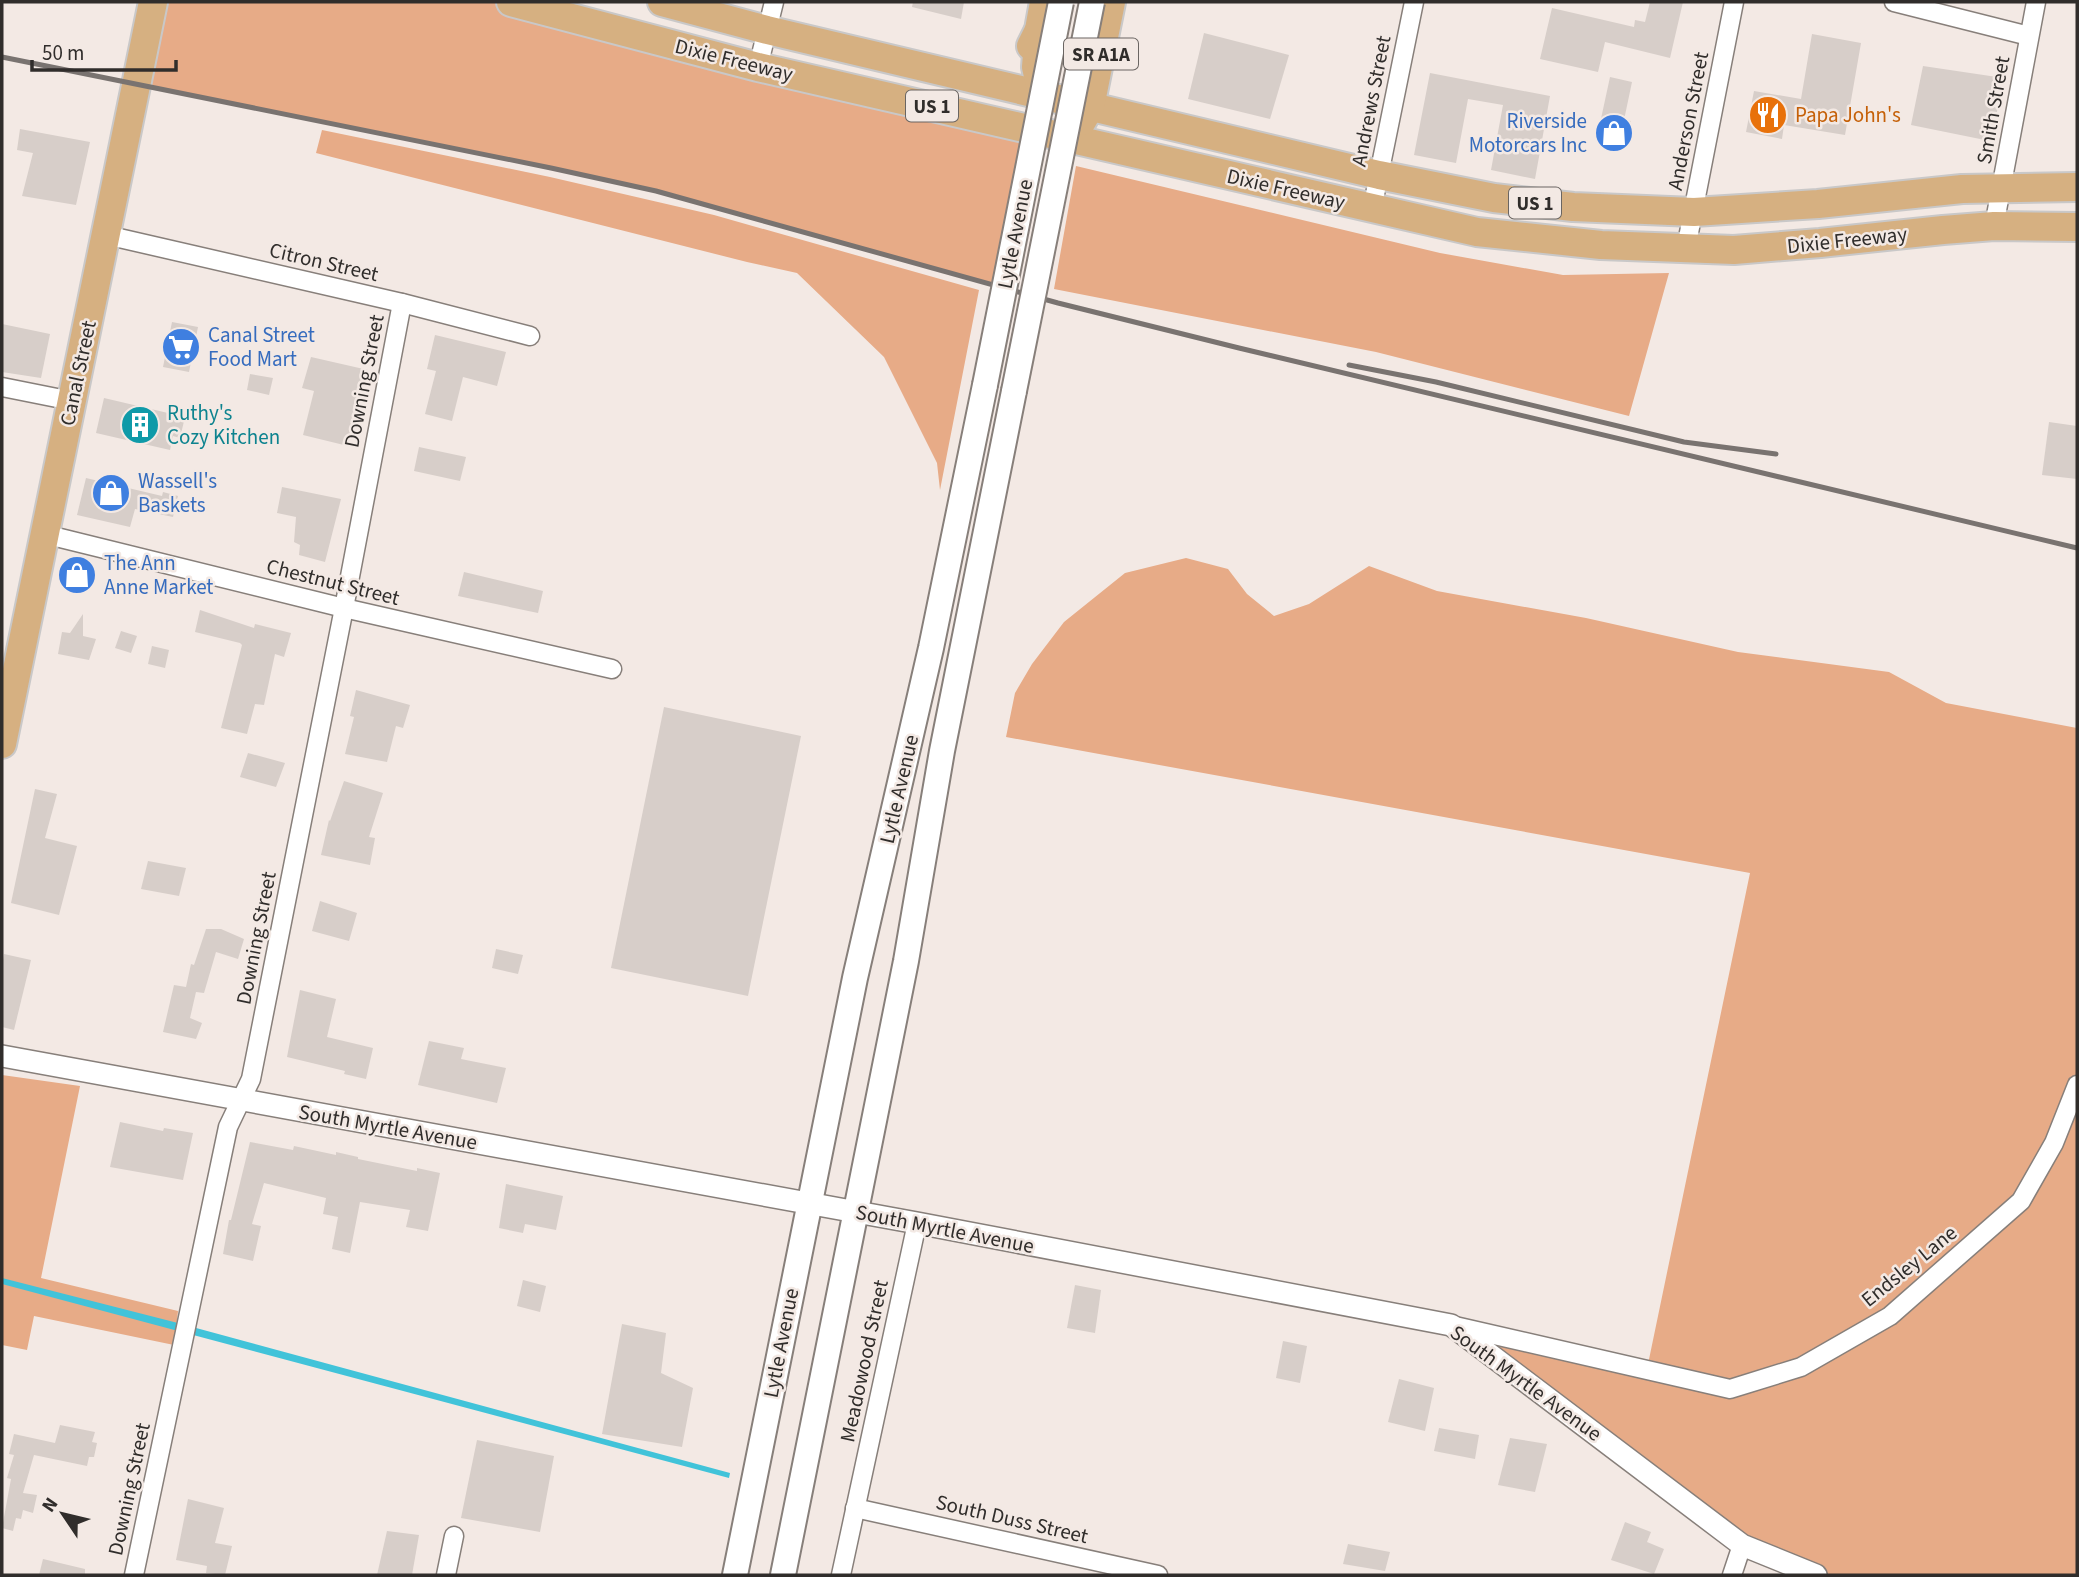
<svg xmlns="http://www.w3.org/2000/svg" width="2079" height="1577" viewBox="0 0 2079 1577" font-family="'Source Sans 3',sans-serif">
  <style>
    .green { fill: #e7ab87 }
    .water { fill: #41c3d9 }
    .building { fill: #d7cec9 }
    .lines { fill: none; stroke-linecap: round; stroke-linejoin: round }
    .minor-casing { stroke: #877f7a; stroke-width: 21 }
    .tertiary-casing { stroke: #877f7a; stroke-width: 24 }
    .secondary-casing { stroke: #877f7a; stroke-width: 28 }
    .primary-casing { stroke: #c9c8c8; stroke-width: 32 }
    .minor { stroke: #fff; stroke-width: 18 }
    .tertiary { stroke: #fff; stroke-width: 21 }
    .secondary { stroke: #fff; stroke-width: 24 }
    .primary { stroke: #d6b081; stroke-width: 28 }
    .rail { stroke: #797370; stroke-width: 5 }
    .secondary-bridge-casing { stroke: #877f7a; stroke-width: 28; stroke-linecap: butt }
    .secondary-bridge { stroke: #fff; stroke-width: 24 }
    .labels { text-anchor: middle; stroke-width: 5; stroke-linejoin: round; paint-order: stroke }
    .shield { fill: #f3e9e4; stroke: #6a6562; stroke-width: 2 }
    .shield-label { font-size: 19px; font-weight: bold; fill: #302d2b }
    .street-label { font-size: 21px; fill: #302d2b; stroke: #f3e9e4 }
    .food-label { font-size: 21px; fill: #c56008; stroke: #f3e9e4; text-anchor: start }
    .shop-label { font-size: 21px; fill: #366cbe; stroke: #f3e9e4; text-anchor: start }
    .culture-label { font-size: 21px; fill: #0d838f; stroke: #f3e9e4; text-anchor: start }
  </style>
  <rect width="100%" height="100%" fill="#f3e9e4"/>
  <g class="green">
    <path d="M153 2H511L1030 129 1004 288 716 207 551 168 137 84Z"/>
    <path d="M322 130 550 177 714 215 979 290 940 490 937 463 884 357 797 273 747 262 316 153Z"/>
    <path d="M1076 166 1440 253 1563 275 1669 273 1629 416 1376 352 1054 289Z"/>
    <path d="M1186 558 1228 569 1247 594 1274 616 1309 604 1369 566 1437 591 1586 618 1738 652 1889 672 1946 703 2077 728V1575H1818L1742 1545 1451 1325 1647 1369 1750 873 1006 737 1015 693 1032 664 1064 622 1125 573Z"/>
    <path d="M2 1075 80 1086 41 1278 178 1311 174 1345 34 1316 27 1350 2 1345Z"/>
  </g>
  <path class="water" d="M2 1278 174 1322 730 1473 729 1478 2 1284Z"/>
  <g class="building">
    <path d="M913 2H964L961 19 912 7Z"/>
    <path d="M1650 2H1683L1670 58 1605 42 1598 72 1540 59 1552 8 1634 27 1635 20 1645 22Z"/>
    <path d="M1204 33 1289 55 1270 119 1188 99Z"/>
    <path d="M1812 34 1861 43 1845 135 1784 125 1782 139 1746 132 1754 91 1801 99Z"/>
    <path d="M1923 66 1997 77 1993 94 2001 95 1990 141 1911 125Z"/>
    <path d="M1430 73 1550 96 1535 179 1491 170 1503 105 1468 99 1456 163 1414 155Z"/>
    <path d="M1610 77 1632 82 1624 120 1631 121 1625 150 1599 145 1602 129 1599 128Z"/>
    <path d="M20 129 90 142 76 205 22 196 33 153 17 150Z"/>
    <path d="M172 322 198 327 189 372 163 367Z"/>
    <path d="M2 324 50 334 41 378 2 372Z"/>
    <path d="M435 335 506 352 497 386 463 377 452 421 425 414 436 371 427 369Z"/>
    <path d="M311 357 368 370 348 446 303 435 314 391 302 388Z"/>
    <path d="M250 374 273 378 269 395 247 390Z"/>
    <path d="M104 398 185 417 180 438 173 436 170 450 96 433Z"/>
    <path d="M2049 422 2077 426V479L2042 475Z"/>
    <path d="M419 447 466 457 460 481 414 471Z"/>
    <path d="M86 478 162 496 163 492 178 496 173 517 135 509 130 527 77 515Z"/>
    <path d="M282 487 341 499 325 562 299 555 300 545 294 542 296 517 277 513Z"/>
    <path d="M464 572 543 591 538 613 458 596Z"/>
    <path d="M200 610 254 628 255 624 291 633 284 657 275 654 264 705 255 704 247 734 221 728 242 645 240 643 195 632Z"/>
    <path d="M83 614V636L96 639 89 660 58 654 62 632 70 633Z"/>
    <path d="M121 631 137 636 131 653 115 648Z"/>
    <path d="M152 646 169 650 165 668 148 664Z"/>
    <path d="M356 690 410 705 403 728 396 726 387 762 345 754 354 717 350 716Z"/>
    <path d="M664 707 801 736 748 996 611 968Z"/>
    <path d="M248 753 285 763 276 787 240 777Z"/>
    <path d="M344 781 383 793 369 837 375 838 370 865 321 855 329 820 330 821Z"/>
    <path d="M35 789 57 794 45 838 77 846 59 915 11 903Z"/>
    <path d="M148 861 186 868 179 896 141 889Z"/>
    <path d="M320 901 357 913 349 941 312 931Z"/>
    <path d="M206 929H221L244 939 238 959 216 952 204 993 196 992 190 1018 202 1023 196 1039 163 1032 174 985 186 987 191 964 194 965Z"/>
    <path d="M496 949 523 955 518 974 492 968Z"/>
    <path d="M4 954 31 960 14 1030 2 1027V966Z"/>
    <path d="M300 990 336 999 327 1037 373 1048 366 1079 344 1074 345 1071 287 1057Z"/>
    <path d="M429 1041 464 1048 461 1059 506 1068 497 1103 418 1085Z"/>
    <path d="M120 1122 163 1131 164 1128 193 1133 183 1180 110 1167Z"/>
    <path d="M250 1142 293 1150 294 1146 336 1155V1152L358 1157V1159L417 1171V1168L440 1173 428 1231 406 1227 410 1210 360 1202 350 1253 332 1249 338 1217 323 1214 326 1198 264 1183 252 1224 261 1226 253 1261 223 1254 229 1220H231Z"/>
    <path d="M506 1184 563 1196 556 1230 525 1224 523 1233 499 1228Z"/>
    <path d="M523 1280 546 1286 540 1312 517 1306Z"/>
    <path d="M1075 1285 1101 1290 1095 1333 1067 1328Z"/>
    <path d="M622 1324 666 1333 661 1373 693 1388 682 1447 602 1434Z"/>
    <path d="M1283 1341 1307 1346 1300 1383 1276 1378Z"/>
    <path d="M1399 1379 1434 1388 1425 1431 1388 1422Z"/>
    <path d="M60 1425 95 1432 92 1442 97 1443 94 1457H89L87 1466 34 1455 23 1493 37 1495 33 1513 23 1510 21 1519 16 1518 13 1531 2 1528 11 1479 7 1478 14 1455 9 1454 14 1434 55 1443Z"/>
    <path d="M1439 1428 1479 1435 1475 1459 1434 1451Z"/>
    <path d="M1510 1438 1547 1444 1535 1492 1498 1485Z"/>
    <path d="M477 1440 554 1456 540 1532 461 1518Z"/>
    <path d="M188 1499 224 1508 215 1543 232 1546 225 1575 206 1573 207 1566 176 1560Z"/>
    <path d="M1625 1522 1651 1532 1647 1542 1664 1549 1654 1574 1611 1560Z"/>
    <path d="M387 1531 419 1535 412 1575H377Z"/>
    <path d="M1348 1544 1390 1552 1385 1571 1343 1564Z"/>
    <path d="M43 1559 85 1569V1575H39Z"/>
  </g>
  <g class="lines">
    <defs>
      <g id="minor">
        <path d="M1894 2 2029 36"/>
        <path d="M758 67 774 2"/>
        <path d="M1372 209 1414 2"/>
        <path d="M1994 226 2036 2"/>
        <path d="M106 235 402 303 530 336"/>
        <path d="M1686 248 1734 2"/>
        <path d="M2 387 72 401"/>
        <path d="M44 534 344 608 612 669"/>
        <path d="M1455 1326 1730 1389 1801 1367 1890 1316 2021 1201 2054 1143 2077 1085"/>
        <path d="M855 1508 1158 1575"/>
        <path d="M134 1575 228 1127 251 1079 344 608 402 303"/>
        <path d="M446 1575 454 1536"/>
        <path d="M841 1575 917 1223"/>
        <path d="M1732 1575 1742 1545"/>
      </g>
      <path id="tertiary" d="M2 1056 917 1223 1451 1325 1742 1545 1816 1575"/>
      <g id="secondary">
        <path d="M735 1575 855 978 931 648 985 385"/>
        <path d="M783 1575 906 961 942 751 1014 391"/>
      </g>
      <g id="primary">
        <path d="M511 2 758 67 1477 232 1601 245 1734 250 1820 243 1943 230 1994 226 2077 227"/>
        <path d="M662 2 767 30 1379 175 1494 198 1573 207 1694 212 1818 204 1962 189 2077 187"/>
        <path d="M1039 30 1036 67 1044 101"/>
        <path d="M1031 46 1039 30 1044 2"/>
        <path d="M1082 121 1090 107 1111 2"/>
        <path d="M2 744 153 2"/>
      </g>
    </defs>
    <use href="#minor" class="minor-casing"/>
    <use href="#tertiary" class="tertiary-casing"/>
    <use href="#secondary" class="secondary-casing"/>
    <use href="#primary" class="primary-casing"/>
    <use href="#minor" class="minor"/>
    <use href="#tertiary" class="tertiary"/>
    <use href="#secondary" class="secondary"/>
    <use href="#primary" class="primary"/>
    <g class="rail">
      <path d="M2 57 551 168 656 191 1058 303 1239 348 2077 548"/>
      <path d="M1349 365 1436 382 1684 442 1776 454"/>
    </g>
    <defs>
      <g id="secondary-bridge">
        <path d="M985 385 1061 2"/>
        <path d="M1014 391 1092 2"/>
      </g>
    </defs>
    <use href="#secondary-bridge" class="secondary-bridge-casing"/>
    <use href="#secondary-bridge" class="secondary-bridge"/>
  </g>
  <defs>
    <symbol id="restaurant-disc" viewBox="-11 -11 22 22"><circle r="9.5" fill="#e8710a" stroke="#f3e9e4"/><path d="M-5-6h1v4h1v-4h1v4h1v-4h1v5L-1.5 .5V6h-2V.5L-5-1ZM5-6V6H3V1.5H1.5Q1.5-4 5-6Z" fill="#fff"/></symbol>
    <symbol id="shop-disc" viewBox="-11 -11 22 22"><circle r="9.5" fill="#3f7fe0" stroke="#f3e9e4"/><path d="M-5-2.5h2.3a2.7 3.5 0 0 1 5.4 0H5L5.5 6h-11ZM-1.5-2.5h3a1.5 2.3 0 0 0-3 0Z" fill="#fff"/></symbol>
    <symbol id="supermarket-disc" viewBox="-11 -11 22 22"><circle r="9.5" fill="#3f7fe0" stroke="#f3e9e4"/><path d="M-6-5.5h2.5l.6 2H6L4.5 2H-2.5L-4.4-4H-6ZM-1.5 3.2a1.3 1.3 0 1 0 .1 0ZM3 3.2a1.3 1.3 0 1 0 .1 0Z" fill="#fff"/></symbol>
    <symbol id="building-disc" viewBox="-11 -11 22 22"><circle r="9.5" fill="#0f9aa8" stroke="#f3e9e4"/><path d="M-4-6H4V6H1V3H-1V6H-4ZM-2.5-4.3h1.7v1.8h-1.7ZM.8-4.3h1.7v1.8H.8ZM-2.5-1h1.7V.8h-1.7ZM.8-1h1.7V.8H.8Z" fill="#fff"/></symbol>
  </defs>
  <g fill-rule="evenodd">
    <use href="#restaurant-disc" x="1746" y="93" width="44" height="44"/>
    <use href="#shop-disc" x="1592" y="111" width="44" height="44"/>
    <use href="#supermarket-disc" x="159" y="325" width="44" height="44"/>
    <use href="#building-disc" x="118" y="403" width="44" height="44"/>
    <use href="#shop-disc" x="89" y="471" width="44" height="44"/>
    <use href="#shop-disc" x="55" y="553" width="44" height="44"/>
  </g>
  <g class="labels">
    <g class="shield">
      <rect x="1064" y="38.5" width="74" height="31" rx="5"/>
      <rect x="906" y="90.5" width="52" height="31" rx="5"/>
      <rect x="1509" y="187.5" width="52" height="31" rx="5"/>
    </g>
    <g class="shield-label">
      <text x="1101" y="61">SR A1A</text>
      <text x="932" y="113">US 1</text>
      <text x="1535" y="210">US 1</text>
    </g>
    <g class="street-label">
      <text transform="translate(734 60) rotate(14)" y="7">Dixie Freeway</text>
      <text transform="translate(1371 101) rotate(-79)" y="7">Andrews Street</text>
      <text transform="translate(1993 110) rotate(-80)" y="7">Smith Street</text>
      <text transform="translate(1688 121) rotate(-79)" y="7">Anderson Street</text>
      <text transform="translate(1286 189) rotate(13)" y="7">Dixie Freeway</text>
      <text transform="translate(1015 234) rotate(-79)" y="7">Lytle Avenue</text>
      <text transform="translate(1847 240) rotate(-6)" y="7">Dixie Freeway</text>
      <text transform="translate(324 262) rotate(13)" y="7">Citron Street</text>
      <text transform="translate(78 373) rotate(-78)" y="7">Canal Street</text>
      <text transform="translate(364 381) rotate(-79)" y="7">Downing Street</text>
      <text transform="translate(333 582) rotate(14)" y="7">Chestnut Street</text>
      <text transform="translate(899 789) rotate(-77)" y="7">Lytle Avenue</text>
      <text transform="translate(256 938) rotate(-79)" y="7">Downing Street</text>
      <text transform="translate(388 1127) rotate(10)" y="7">South Myrtle Avenue</text>
      <text transform="translate(945 1229) rotate(11)" y="7">South Myrtle Avenue</text>
      <text transform="translate(1909 1266) rotate(-39)" y="7">Endsley Lane</text>
      <text transform="translate(781 1343) rotate(-79)" y="7">Lytle Avenue</text>
      <text transform="translate(864 1361) rotate(-78)" y="7">Meadowood Street</text>
      <text transform="translate(1526 1383) rotate(36)" y="7">South Myrtle Avenue</text>
      <text transform="translate(129 1489) rotate(-78)" y="7">Downing Street</text>
      <text transform="translate(1012 1519) rotate(13)" y="7">South Duss Street</text>
    </g>
    <g class="food-label">
      <text x="1795" y="122">Papa John's</text>
    </g>
    <g class="shop-label">
      <text x="1587" y="128" text-anchor="end">Riverside<tspan x="1587" dy="24">Motorcars Inc</tspan></text>
      <text x="208" y="342">Canal Street<tspan x="208" dy="24">Food Mart</tspan></text>
      <text x="138" y="488">Wassell's<tspan x="138" dy="24">Baskets</tspan></text>
      <text x="104" y="570">The Ann<tspan x="104" dy="24">Anne Market</tspan></text>
    </g>
    <g class="culture-label">
      <text x="167" y="420">Ruthy's<tspan x="167" dy="24">Cozy Kitchen</tspan></text>
    </g>
  </g>
  <rect width="2079" height="1577" fill="none" stroke="#302d2b" stroke-width="7"/>
  <g transform="translate(63 1514) rotate(305)" stroke="#f3e9e4" stroke-width="5" paint-order="stroke">
  <path d="M0-5L12 26L0 18L-12 26Z" fill="#302d2b"/>
  <text y="-10" font-size="19" font-weight="bold" text-anchor="middle" fill="#302d2b">N</text>
  </g>
  <path d="M32 60v10h144v-10" fill="none" stroke="#302d2b" stroke-width="3.5"/>
  <text x="42" y="60" font-size="21" fill="#302d2b" stroke="#f3e9e4" stroke-width="5" paint-order="stroke">50 m</text>
</svg>
